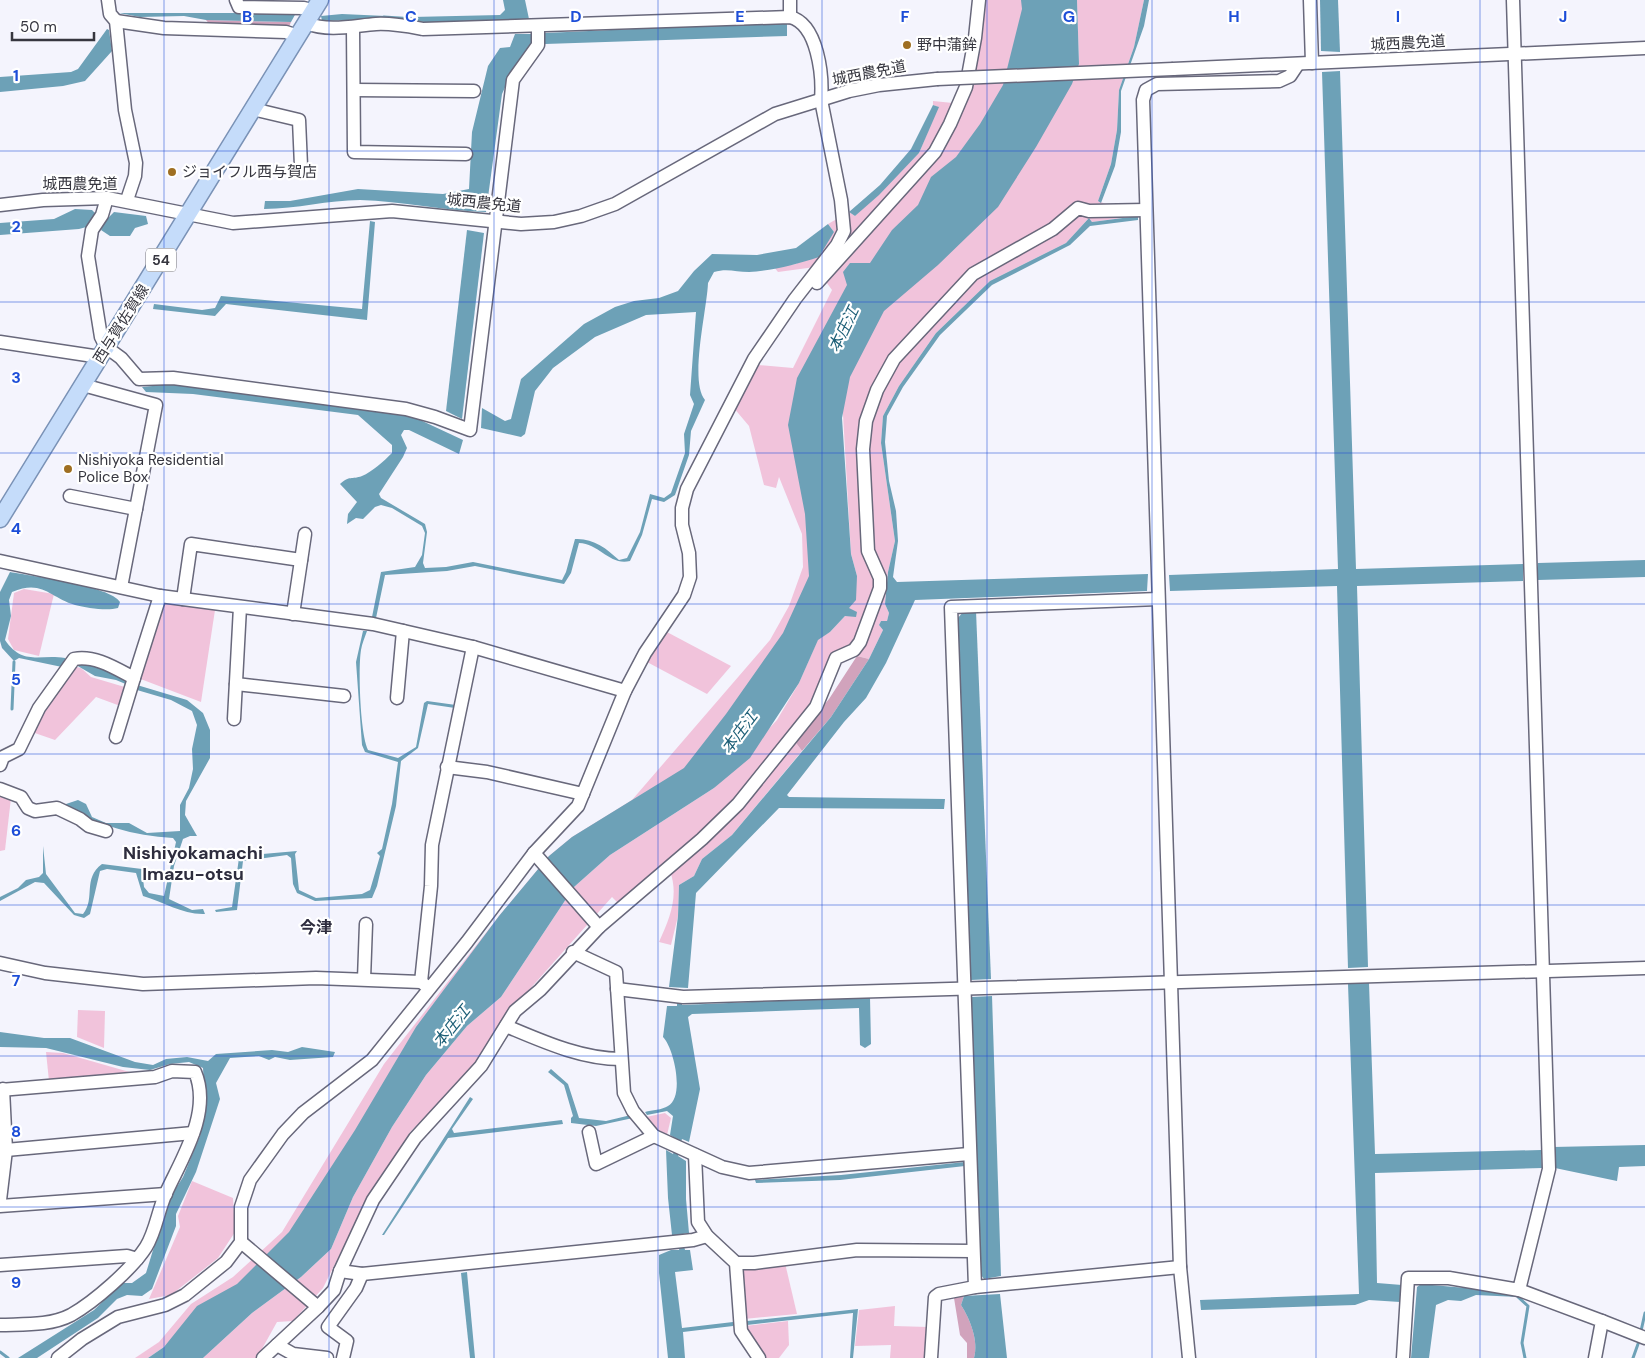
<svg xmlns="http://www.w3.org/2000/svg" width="1645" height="1358" viewBox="0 0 1645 1358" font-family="'DM Sans','Noto Sans JP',sans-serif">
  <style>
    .green { fill: #f1c3db }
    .forest { fill: #d1a3bc }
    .water { fill: #6da1b7 }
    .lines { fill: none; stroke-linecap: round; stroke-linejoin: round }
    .stream { stroke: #6da1b7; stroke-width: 3 }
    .minor-casing { stroke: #68687b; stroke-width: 15 }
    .major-casing { stroke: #7a92b6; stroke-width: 19 }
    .minor { stroke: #fff; stroke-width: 12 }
    .major { stroke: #c5dcfa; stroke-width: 16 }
    .minor-bridge-casing { stroke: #68687b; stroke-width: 15; stroke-linecap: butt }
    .minor-bridge { stroke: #fff; stroke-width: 12 }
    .grid { fill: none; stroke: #1d4ed8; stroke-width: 1; stroke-opacity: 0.55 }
    .poi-dot { fill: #9f6f22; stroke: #fff; stroke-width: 2 }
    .labels { text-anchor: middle; stroke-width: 4.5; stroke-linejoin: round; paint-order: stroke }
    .shield { fill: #fff; stroke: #727279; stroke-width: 1 }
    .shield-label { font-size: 14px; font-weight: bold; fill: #36363f }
    .street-label { font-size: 15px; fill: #36363f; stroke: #fff }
    .poi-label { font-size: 15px; fill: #36363f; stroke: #fff; text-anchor: start }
    .water-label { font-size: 16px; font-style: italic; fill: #1d5f77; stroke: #fff }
    .neighbourhood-label { font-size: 16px; font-weight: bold; fill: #2e2d3e; stroke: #fff }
    .quarter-label { font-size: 18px; font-weight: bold; fill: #2e2d3e; stroke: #fff }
    .grid-label { font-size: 16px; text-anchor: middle; font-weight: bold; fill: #1d4ed8; stroke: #fff; stroke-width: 4.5; stroke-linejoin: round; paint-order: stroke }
  </style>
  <rect width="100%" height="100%" fill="#f4f4fd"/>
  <g class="green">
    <path d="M985 0H1039L1043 45 924 214 854 288 821 551 795 629 677 783 562 849 306 1228 164 1347 148 1358H135L159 1342 191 1304 233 1277 282 1232 384 1064 499 916 549 856 572 837 632 800 770 640 789 606 803 567 802 534 779 477 776 488 764 485 749 426 733 407 758 365 793 368 832 290 815 267 778 272 774 267 796 264 834 232 828 224 849 212 855 216 919 153 938 107 933 105V101L963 104 983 32Z"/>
    <path d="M1077 0H1144L1134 47 1119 90 1117 130 1111 164 1098 201 1138 216 1092 222 1089 218 1066 243 990 281 936 333 899 386 883 416 881 443 895 541 888 572 885 604 889 613 887 621H881L879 625 883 630 869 659 857 656 851 648 834 654 794 740 802 751 732 835 702 859 694 876 679 885 678 916 671 945 659 942C670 918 679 896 670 871L624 909 612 897 512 1009 478 1065 411 1131 368 1198 323 1288 293 1321 277 1322 258 1356 261 1358H203L252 1313 301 1277 331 1249 353 1197 392 1127 426 1075 467 1026 501 997 574 887 610 855 714 788 777 720 799 683 818 639 830 632 845 616 857 576 851 554 840 362 1079 64Z"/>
    <path d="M24 589 54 594 39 656 14 650 8 639 14 593Z"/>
    <path d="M164 601 215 610 201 702 138 678Z"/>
    <path d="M665 631 731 666 707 694 647 662Z"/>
    <path d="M72 666 81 668 91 677 128 688 123 707 96 697 55 740 29 731Z"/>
    <path d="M0 793 11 798 5 850 0 851Z"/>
    <path d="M78 1010 105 1011 104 1048 77 1037Z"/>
    <path d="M46 1052 63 1053 140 1075 49 1081Z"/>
    <path d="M665 1113 671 1118 667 1135 654 1130 646 1117Z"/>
    <path d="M192 1181 233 1198 235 1232 218 1258 171 1295 149 1299 180 1227 178 1216Z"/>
    <path d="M785 1263 797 1314 744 1319 743 1267Z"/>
    <path d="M895 1306 894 1326 928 1327 927 1358H890L891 1345 855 1346 859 1310Z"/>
    <path d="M788 1321 789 1345 779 1358H764L745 1326Z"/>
  </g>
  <g class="forest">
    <path d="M206 20 291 22 288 29 211 26Z"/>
    <path d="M857 656 869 659 831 717 802 751 794 740 829 699Z"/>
    <path d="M964 1296 961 1305C970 1319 979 1341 974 1358H967V1343L960 1335 954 1298Z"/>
  </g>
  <g class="water">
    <path d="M503 0H525L529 19 511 23 425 22 413 21 412 17 500 15 505 10Z"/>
    <path d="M1021 0H1077L1079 64 1072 84 1036 147 998 207 938 265 884 311 850 377 842 418 851 554 857 576 856 600 849 608 857 612 856 617 845 616 830 632 818 640 799 683 750 758 714 788 610 855 574 887 501 997 467 1026 426 1075 392 1127 353 1197 331 1249 301 1277 252 1313 203 1358H148L164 1347 197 1306 237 1284 289 1232 355 1130 416 1027 499 916 549 856 572 837 684 768 726 714 783 633 809 576 805 514 788 425 797 378 847 285 843 272 850 263H870L892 230 918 205 931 177 956 157 980 124 1003 85 1022 9Z"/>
    <path d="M1144 0H1149L1144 26 1121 91V132L1115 166 1101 203 1098 201 1111 164 1117 130 1119 90 1134 47Z"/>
    <path d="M1320 0H1338L1340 52 1321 51Z"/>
    <path d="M119 13H296L291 22 206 20 184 16 140 17Z"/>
    <path d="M342 14 386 16V19L322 21 321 16Z"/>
    <path d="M787 22V36L545 44V33Z"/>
    <path d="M107 29 109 30 112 51 85 81 63 86 0 92V77L71 72 78 69Z"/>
    <path d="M515 34H531V45L511 74 502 94 486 212C444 211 402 201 360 200 328 200 297 209 264 209L265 201H290L358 189 443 194 469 189 472 132 488 66 500 48 510 47Z"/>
    <path d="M1340 71 1356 569 1523 564V581L1357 586 1368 967 1348 968 1337 586 1170 591 1169 575 1338 569 1322 72Z"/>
    <path d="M933 105 939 107 919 153 879 195 855 216 849 212 880 185 911 149Z"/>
    <path d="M75 209 92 210 97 215 90 226 79 229 0 235V223L54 219Z"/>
    <path d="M114 212 146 216 148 224 135 228 130 236H110L101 230 105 221Z"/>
    <path d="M1138 216V220L1090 226 1070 245 992 285 940 335 903 387 887 416 885 442 889 481 896 511 898 541 893 577 897 582 1148 574 1147 591 915 600 886 663 866 698 844 722 787 795 789 797 945 799 944 809 779 808 696 893 688 988 669 987 678 916 679 885 694 876 702 859 732 835 831 717 869 659 883 630 879 625 881 621H887L889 613 885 604 888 572 895 541 881 443 883 416 899 386 936 333 990 281 1066 243 1089 218 1092 222Z"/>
    <path d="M370 221 375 222 367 320 226 304 215 316 153 309 154 304 202 310 215 308 221 296 362 309Z"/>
    <path d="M828 224 834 232 819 257C797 264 772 271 749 272 736 272 727 268 714 272L708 283C707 310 689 381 705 400L691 431 689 455 675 495 664 502 652 499 642 535 630 561C610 566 600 544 579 543L571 573 564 584 475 566 447 571 385 575 376 618 372 617 381 572 415 567 422 555 425 533 422 526 392 508 381 505 375 507 363 519 356 518 347 524 348 514 357 502 340 484C350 475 351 480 362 476 372 472 384 461 392 453V445L358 415 193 394 146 392 142 387 173 384 391 412 418 419 463 440 459 454 409 430H404L401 435 407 448 403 457 379 494 381 498 425 524 427 532 423 563 425 568 446 567 473 562 562 580 566 572 575 539C593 538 606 548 619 560L627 558 640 532 650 494 664 498 671 493 685 453 684 434 694 404 690 395 696 312 646 315 595 337 553 368 535 391 525 434 521 437 481 428 482 408 505 421 511 419 521 379 584 324 615 307 634 301 659 298 678 291 694 271 712 254 757 255 796 248Z"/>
    <path d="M467 230 484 233 462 419 446 411Z"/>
    <path d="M1645 560V577L1538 580V563Z"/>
    <path d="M10 572C31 576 111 586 120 602L118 608C107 611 87 608 75 605 50 598 43 579 12 592L9 600 11 616 5 640C23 666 39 654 65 658L66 662 62 667 19 658 14 661 2 648 0 641V592Z"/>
    <path d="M964 611H976L991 979 971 980 957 619Z"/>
    <path d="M363 631H367C365 637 362 643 361 650 358 668 360 734 368 750L398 758 416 747 424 703 427 701 456 705 455 708 428 704 418 748 401 761 396 806 377 886 372 898 315 901 297 893 293 884 291 858 287 855 243 861 237 910 216 912 215 910 232 907 239 858 241 856 297 851 295 854 299 890 316 898 362 894 370 890 380 856 377 853 382 849 392 804 398 762 365 752 362 745 356 662Z"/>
    <path d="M95 663 129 681 128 685 116 680 95 676 76 665Z"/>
    <path d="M137 685 187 700 203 713 210 730V758L186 801 185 815 197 836H190L183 839 174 866 169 899 192 910 203 909 205 914C183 915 164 902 143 896L136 873 107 869 100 871 90 914 84 918 74 915 44 883 35 882 0 901V897L18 888 26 880 39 877 43 873V846L46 874 75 913 83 914C96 898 82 879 102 864L142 869 144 887 149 893 164 896 176 842 173 838C133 836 98 825 63 805L78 800 86 804 92 817 106 823H129L147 833 180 831V805L189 788 193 769 192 749 197 725 192 711 171 700 137 690Z"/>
    <path d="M1369 983 1375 1154 1541 1150 1542 1168 1375 1173 1377 1283 1402 1285 1400 1302 1369 1300 1355 1305 1201 1310 1200 1300 1359 1294 1348 984Z"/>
    <path d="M992 996 1001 1276 984 1279 981 1275 971 997Z"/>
    <path d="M870 997 871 1044 865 1048 860 1045 859 1008 692 1014 688 1017 700 1089 689 1142 682 1139 681 1142 670 1135 673 1116 667 1111 647 1115 645 1112C652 1110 662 1110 668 1106 685 1097 674 1048 663 1037L667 1006H677V1002H682V1005Z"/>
    <path d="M0 1032 44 1038H70L135 1062 153 1065 166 1059 187 1057 208 1061 216 1054 272 1050 288 1052 302 1047 335 1052 333 1057 290 1060 275 1057 269 1060 259 1056 230 1058 216 1083 220 1099 196 1172 176 1214V1226L152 1289 142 1296 127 1295 117 1299 98 1318 37 1358H18L94 1310 122 1283H132L146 1273 168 1201 183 1177 200 1136 205 1107 203 1068 189 1062 170 1064 150 1070 123 1067 46 1048 0 1047Z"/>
    <path d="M551 1069 568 1084 579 1118 606 1121 631 1115 633 1118 596 1126 571 1123V1118L573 1116 564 1085 548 1072Z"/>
    <path d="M470 1097 473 1099 452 1129 454 1133 562 1120 563 1124 448 1138 384 1235H382Z"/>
    <path d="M1645 1145V1166L1619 1167 1617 1181 1555 1168 1553 1147Z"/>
    <path d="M666 1150 673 1154 674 1151 679 1153 678 1156 686 1161V1199L689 1233 683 1234V1237L672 1235 668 1198Z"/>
    <path d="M965 1162V1166L840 1180 756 1183 755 1180 841 1175Z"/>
    <path d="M680 1246H684L685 1250H690L693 1270 675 1272 682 1328 733 1322V1326L683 1332 685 1358H668L659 1273V1255L671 1250H679Z"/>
    <path d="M467 1272 475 1358H470L461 1273Z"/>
    <path d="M1421 1284 1477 1289 1518 1297 1476 1295 1461 1301 1448 1300 1436 1305 1429 1358H1411L1417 1287Z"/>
    <path d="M1000 1294 1007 1358H974C979 1341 970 1319 961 1305L964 1296Z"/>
    <path d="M858 1309 853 1358H850L853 1313 747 1325V1321Z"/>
  </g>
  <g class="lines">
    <g class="stream">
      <path d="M384 17 415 19"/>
      <path d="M12 709 14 662"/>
      <path d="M1518 1297 1528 1306 1522 1343 1525 1358"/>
      <path d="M1641 1331 1645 1313"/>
      <path d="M0 1352 8 1358"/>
      <path d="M1633 1358 1638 1344"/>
    </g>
    <defs>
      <g id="minor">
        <path d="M108 0 110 14 116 21 125 110 136 163 135 176 127 200"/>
        <path d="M236 0 239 7 304 8 313 11"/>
        <path d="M790 0V17"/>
        <path d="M1310 0 1312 63"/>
        <path d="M116 21 164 28 286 32 298 36"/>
        <path d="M353 28 354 152 466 154"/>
        <path d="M1173 69 1645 48"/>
        <path d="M354 90 474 91"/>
        <path d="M253 109 299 120 301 166"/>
        <path d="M107 198 102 215 92 230 88 256 101 337 106 347 121 358 139 379 173 378 406 409 435 417 470 430 513 80 538 45V26"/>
        <path d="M0 205 43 200 107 198 233 223 392 211 521 224 554 222 581 216 615 204 775 114 849 91 879 85 937 79"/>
        <path d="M817 283 935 152 950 124 966 87 975 38 979 0"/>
        <path d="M0 342 100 357"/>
        <path d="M83 385 156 405 121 587"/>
        <path d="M70 496 136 509"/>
        <path d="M0 561 160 596 373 624 473 647 625 691"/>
        <path d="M183 599 191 544 301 560"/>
        <path d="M1158 599 951 607 975 1287 1180 1267"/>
        <path d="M293 614 305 534"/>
        <path d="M236 684 344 696"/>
        <path d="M397 698 403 631"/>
        <path d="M234 719 240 607"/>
        <path d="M116 737 134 678"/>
        <path d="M0 765 3 757 19 749 39 708 74 659C95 655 115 668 134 678L160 596"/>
        <path d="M447 767 487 772 583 794"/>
        <path d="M0 789 21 797 28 808 35 811 57 808 80 819 89 826 106 831"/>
        <path d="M534 853 599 927"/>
        <path d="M573 952 616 972 624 1093 633 1111 654 1136 722 1167 749 1173 969 1154"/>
        <path d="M0 963 45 973 143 984 316 978 421 982 429 988"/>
        <path d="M364 979 366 924"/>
        <path d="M421 982 431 886 432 845 473 647"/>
        <path d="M617 989 683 997 1645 968"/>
        <path d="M506 1026C542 1041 581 1059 621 1059"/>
        <path d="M0 1090 155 1077 172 1071 195 1072C212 1112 182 1158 166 1193 158 1210 156 1231 146 1247 132 1269 94 1302 71 1315 50 1326 23 1324 0 1325"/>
        <path d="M589 1132 596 1164 654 1136"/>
        <path d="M6 1150 193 1133"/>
        <path d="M695 1155 698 1222 707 1236 736 1263 741 1331 759 1358"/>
        <path d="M0 1200 6 1150 3 1089"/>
        <path d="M0 1206 166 1194"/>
        <path d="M241 1242 318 1307"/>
        <path d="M736 1263H754L857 1250 973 1251"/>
        <path d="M0 1265 127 1256 137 1259"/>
        <path d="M340 1271 362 1274 693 1240 707 1236"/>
        <path d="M1519 1290 1602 1321 1595 1358"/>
        <path d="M1602 1321 1645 1338"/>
        <path d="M277 1345 293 1354 327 1358"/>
        <path d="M58 1358 82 1339 118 1317 165 1305 185 1295 226 1262 241 1242V1207L250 1180 283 1134 303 1113 372 1060 467 942 534 853 578 806 625 691 645 653 684 595 690 577 689 553 682 525V508L687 489 754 359 795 299 837 245 844 231 841 200 821 100C823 76 818 24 790 17L423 29C407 26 392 23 376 24 352 26 329 32 306 23"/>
        <path d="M263 1358 318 1307 334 1290 340 1271 373 1200 415 1138 481 1066 515 1011 540 990 599 927 702 839 738 804 816 707 836 658 854 650 860 642 880 588V578L868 551 863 449 866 421 877 390 894 359 973 274 1053 229 1078 208 1089 211 1146 210"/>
        <path d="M343 1358 347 1341 328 1327 356 1288 362 1274"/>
        <path d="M931 1358 935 1297 939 1294 975 1287"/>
        <path d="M1189 1358 1180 1267 1143 100 1146 90 1157 84 1279 81 1290 76 1298 64"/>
        <path d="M1403 1358 1408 1278H1449L1519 1290 1549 1169 1513 0"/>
      </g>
      <path id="major" d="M0 519 320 0"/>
    </defs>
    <use href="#minor" class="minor-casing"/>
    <use href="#major" class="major-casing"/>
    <use href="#minor" class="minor"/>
    <use href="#major" class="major"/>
    <defs>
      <path id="minor-bridge" d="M937 79 1173 69"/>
    </defs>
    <use href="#minor-bridge" class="minor-bridge-casing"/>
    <use href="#minor-bridge" class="minor-bridge"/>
  </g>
  <path class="grid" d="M164 0V1358M329 0V1358M494 0V1358M658 0V1358M822 0V1358M987 0V1358M1152 0V1358M1316 0V1358M1480 0V1358M0 151H1645M0 302H1645M0 453H1645M0 604H1645M0 754H1645M0 905H1645M0 1056H1645M0 1207H1645"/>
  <g class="poi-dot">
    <circle cx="907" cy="45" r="5"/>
    <circle cx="172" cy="172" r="5"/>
    <circle cx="68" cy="469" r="5"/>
  </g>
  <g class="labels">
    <rect class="shield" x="146" y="248.5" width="30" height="23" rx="4"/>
    <g class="shield-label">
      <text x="161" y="265">54</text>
    </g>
    <g class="street-label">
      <text transform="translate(1408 43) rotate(-3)" y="5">城西農免道</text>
      <text transform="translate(869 73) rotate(-11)" y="5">城西農免道</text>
      <text x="80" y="189">城西農免道</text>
      <text transform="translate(484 203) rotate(6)" y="5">城西農免道</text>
      <text transform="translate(121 324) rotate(-58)" y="5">西与賀佐賀線</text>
    </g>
    <g class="poi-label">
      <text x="917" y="50">野中蒲鉾</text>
      <text x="182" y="177">ジョイフル西与賀店</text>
      <text x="78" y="465">Nishiyoka Residential<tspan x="78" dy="17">Police Box</tspan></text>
    </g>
    <g class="water-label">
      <text transform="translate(843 329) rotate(-64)" y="6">本庄江</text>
      <text transform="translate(739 732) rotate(-53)" y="6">本庄江</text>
      <text transform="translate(451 1026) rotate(-51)" y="6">本庄江</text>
    </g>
    <g class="neighbourhood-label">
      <text x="316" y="933">今津</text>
    </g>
    <g class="quarter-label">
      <text x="193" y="859">Nishiyokamachi<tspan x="193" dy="21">Imazu-otsu</tspan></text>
    </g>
  </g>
  <g class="grid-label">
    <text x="247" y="22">B</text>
    <text x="411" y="22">C</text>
    <text x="576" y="22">D</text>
    <text x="740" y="22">E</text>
    <text x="905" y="22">F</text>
    <text x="1069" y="22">G</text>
    <text x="1234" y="22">H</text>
    <text x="1398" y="22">I</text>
    <text x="1563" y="22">J</text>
    <text x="16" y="81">1</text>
    <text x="16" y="232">2</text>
    <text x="16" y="383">3</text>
    <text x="16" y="534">4</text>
    <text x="16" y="685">5</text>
    <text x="16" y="836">6</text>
    <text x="16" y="986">7</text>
    <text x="16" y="1137">8</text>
    <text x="16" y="1288">9</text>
  </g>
  <path d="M12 32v8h82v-8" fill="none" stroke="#36363f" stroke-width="2.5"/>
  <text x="20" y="32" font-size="15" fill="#36363f" stroke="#ffffff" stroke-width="4" paint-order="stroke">50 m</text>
</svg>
